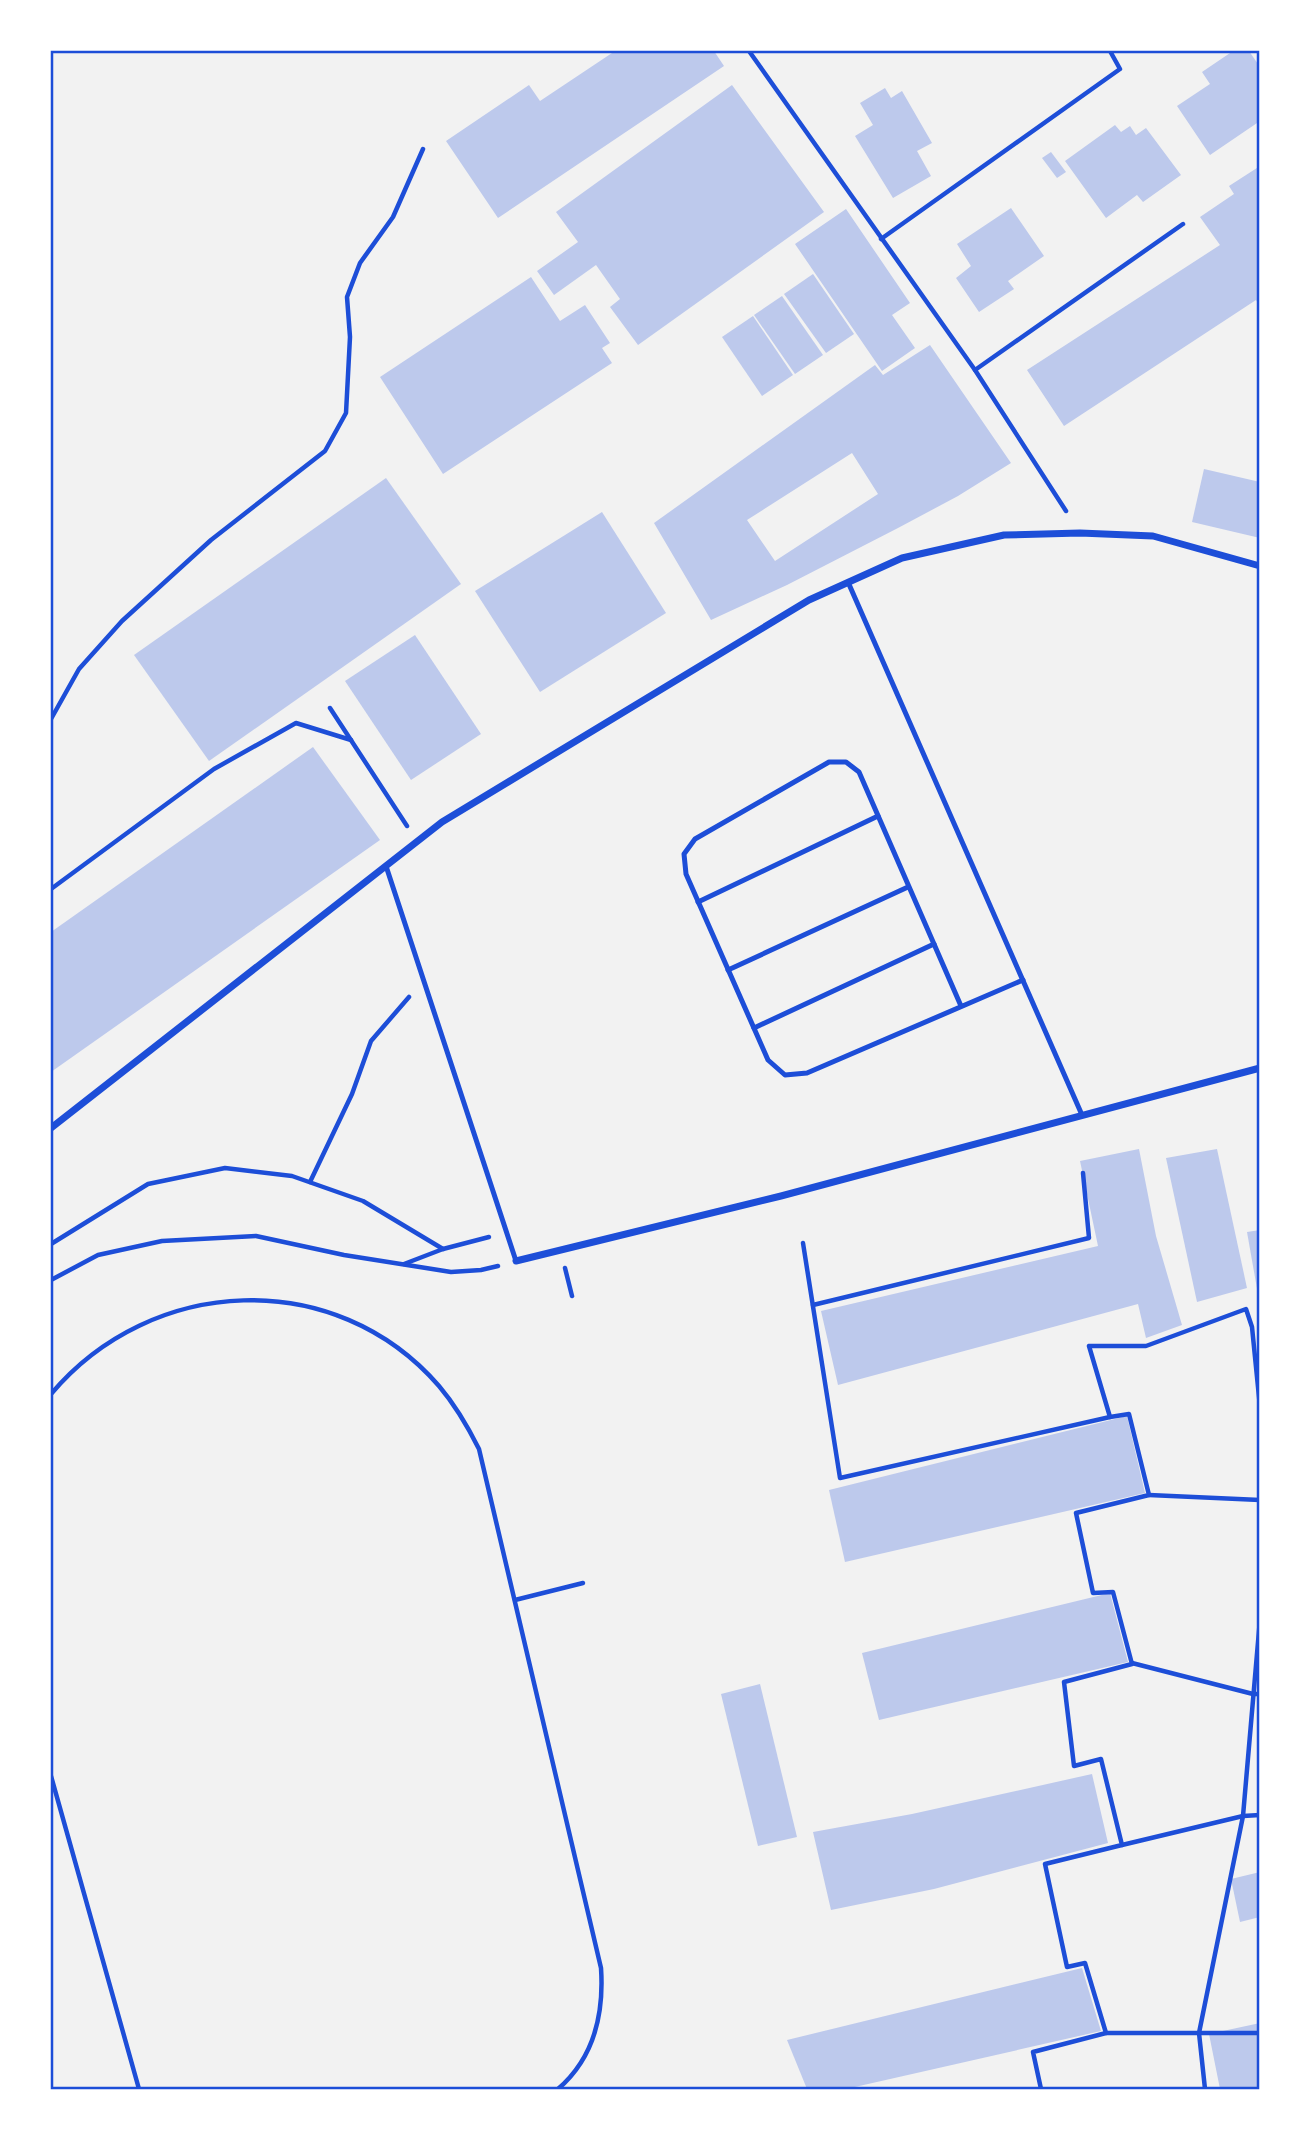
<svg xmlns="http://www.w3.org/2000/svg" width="1311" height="2140" viewBox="0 0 1311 2140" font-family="Lato,sans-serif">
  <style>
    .building { fill: #bdc9ec; fill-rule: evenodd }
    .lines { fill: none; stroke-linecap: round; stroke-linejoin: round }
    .path { stroke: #1d4ed8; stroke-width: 4.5 }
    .service { stroke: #1d4ed8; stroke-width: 5 }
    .minor { stroke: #1d4ed8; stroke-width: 7 }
    .neatline { fill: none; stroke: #1d4ed8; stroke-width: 2.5 }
  </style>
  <rect width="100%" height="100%" fill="#f2f2f2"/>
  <g class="building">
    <path d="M615 51H714L724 66 498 218 446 141 529 85 540 101Z"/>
    <path d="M1233 51H1249L1260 67V121L1210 155 1177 106 1210 84 1202 72Z"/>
    <path d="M732 85 824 212 638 345 610 307 620 299 596 265 554 295 537 271 578 242 556 212Z"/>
    <path d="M885 88 891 98 902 91 932 143 917 151 931 176 893 198 855 136 873 125 860 103Z"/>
    <path d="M1115 125 1121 132 1130 126 1136 135 1146 128 1181 175 1143 202 1137 195 1106 218 1065 161Z"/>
    <path d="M1051 152 1066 172 1057 178 1042 158Z"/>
    <path d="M1260 166V306L1256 300 1064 426 1027 370 1220 245 1200 217 1234 194 1229 186Z"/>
    <path d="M1011 208 1044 256 1008 281 1014 289 979 312 956 278 971 266 957 244Z"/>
    <path d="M846 209 910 303 892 315 915 348 882 371 795 244Z"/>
    <path d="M813 274 854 334 826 353 784 294Z"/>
    <path d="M531 277 560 321 585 305 610 343 602 348 612 363 443 474 380 377Z"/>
    <path d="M782 296 823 355 795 374 754 315Z"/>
    <path d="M753 316 793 375 762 396 722 337Z"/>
    <path d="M930 345 1011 463 958 496 898 528 787 585 711 620 654 523 875 365 883 375ZM852 453 878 494 775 561 747 520Z"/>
    <path d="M1204 469 1260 482V538L1192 522Z"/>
    <path d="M386 478 461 584 209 761 134 655Z"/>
    <path d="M602 512 666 613 540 692 475 591Z"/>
    <path d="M415 635 481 734 411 780 345 681Z"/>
    <path d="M313 747 380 840 51 1072V932Z"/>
    <path d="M1139 1149 1156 1236 1182 1325 1146 1338 1138 1304 838 1385 821 1311 1098 1246 1080 1161Z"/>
    <path d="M1217 1149 1247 1288 1197 1302 1166 1158Z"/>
    <path d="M1260 1230V1300H1259L1247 1232Z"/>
    <path d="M1127 1416 1145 1493 845 1562 829 1490Z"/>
    <path d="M1110 1593 1128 1662 879 1720 862 1653Z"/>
    <path d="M760 1684 797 1837 758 1846 721 1694Z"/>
    <path d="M1092 1774 1108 1843 934 1889 831 1910 813 1832 912 1814Z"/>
    <path d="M1260 1872V1917L1240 1922 1231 1879Z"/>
    <path d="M1082 1968 1101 2031 846 2089H807L787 2040Z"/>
    <path d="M1260 2023V2089H1220L1209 2034Z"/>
  </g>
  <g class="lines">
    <g class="path">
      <path d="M749 51 975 370 1066 511"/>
      <path d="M881 239 1120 69 1110 51"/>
      <path d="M975 370 1183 224"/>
      <path d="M330 708 407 826"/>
      <path d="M51 719 79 669 122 621 211 540 325 451 346 413 350 337 347 297 360 263 393 217 423 149"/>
      <path d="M51 889 214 769 296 723 351 740"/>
      <path d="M310 1182 352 1094 371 1041 409 997"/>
      <path d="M803 1243 840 1478 1110 1417"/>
      <path d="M51 1244 148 1184 225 1168 292 1176 363 1201 443 1249"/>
      <path d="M404 1264 443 1249 489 1237"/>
      <path d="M565 1268 572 1296"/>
      <path d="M51 1280 98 1255 162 1241 256 1236 344 1255 451 1272 481 1270 498 1266"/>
      <path d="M813 1305 1089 1238 1083 1173"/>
      <path d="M51 1394C151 1275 335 1266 439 1386 456 1406 468 1427 479 1449L601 1968C604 2013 594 2058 558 2089"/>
      <path d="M1149 1495 1260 1500"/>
      <path d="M515 1600 583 1583"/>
      <path d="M1132 1663 1253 1694H1260"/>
      <path d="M51 1776 139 2089"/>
      <path d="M1122 1845 1243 1816 1260 1815"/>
      <path d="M1106 2033H1260"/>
      <path d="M1041 2089 1033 2052 1106 2033 1085 1963 1067 1967 1045 1864 1122 1845 1101 1759 1074 1766 1064 1682 1132 1664 1113 1592 1093 1593 1076 1513 1149 1495 1129 1414 1110 1417 1089 1346H1146L1246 1309 1252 1327 1260 1407"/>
      <path d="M1205 2089 1199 2033 1243 1816 1260 1619"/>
    </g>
    <g class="service">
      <path d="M848 582 1082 1115"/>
      <path d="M386 866 516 1261"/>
      <path d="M698 902 878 816"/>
      <path d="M728 970 908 887"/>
      <path d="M961 1006 859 772 846 762H829L695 839 684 854 686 874 768 1060 785 1075 807 1073 1023 980"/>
      <path d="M754 1028 934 944"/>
    </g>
    <g class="minor">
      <path d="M51 1128 442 822 809 600 902 558 1004 535 1080 533 1153 536 1260 566"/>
      <path d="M516 1261 781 1196 1260 1068"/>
    </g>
  </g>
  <rect width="1311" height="2140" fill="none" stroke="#ffffff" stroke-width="105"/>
  <rect x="52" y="52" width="1206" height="2036" class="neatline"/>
</svg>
